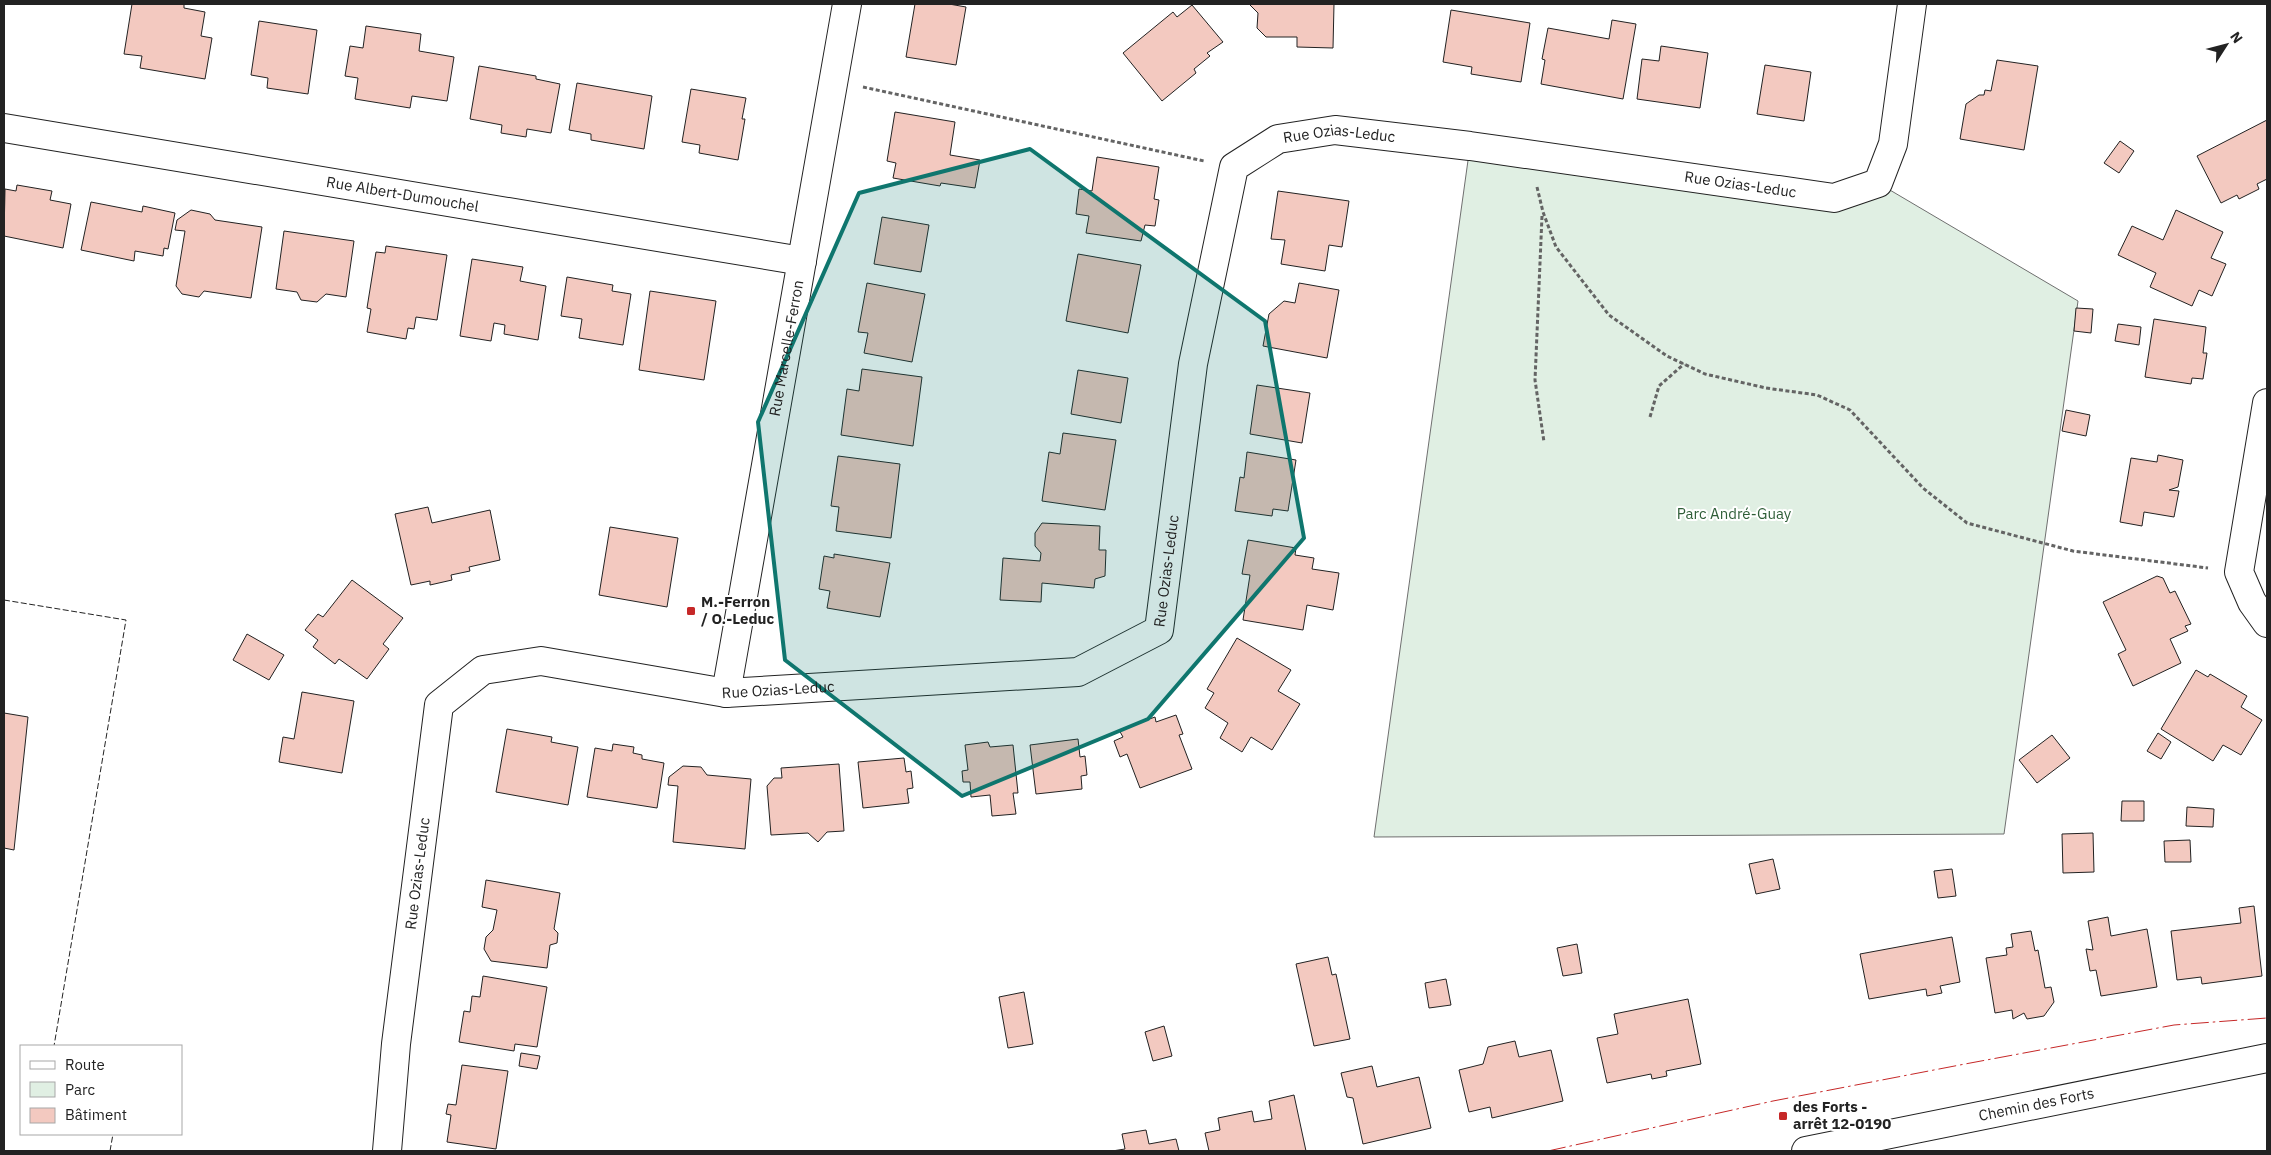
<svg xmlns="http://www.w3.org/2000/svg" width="2271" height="1155" viewBox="0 0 2271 1155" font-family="'IBM Plex Sans',sans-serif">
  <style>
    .green { fill: #e0efe3; stroke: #6f6f6f }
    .building { fill: #f3c9c0; stroke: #222 }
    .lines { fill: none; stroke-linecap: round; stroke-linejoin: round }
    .street-casing { stroke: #222; stroke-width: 30 }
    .secondary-casing { stroke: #222; stroke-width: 30 }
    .path { stroke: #646464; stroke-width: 3; stroke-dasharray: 4 2.5; stroke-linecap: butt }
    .street { stroke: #fff; stroke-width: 28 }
    .secondary { stroke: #fff; stroke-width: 28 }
    .fence { stroke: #222; stroke-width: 1; stroke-dasharray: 6 2.5; stroke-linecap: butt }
    .power { stroke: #c62828; stroke-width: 1; stroke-dasharray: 18 4 2.5 4; stroke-linecap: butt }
    .marked { fill: #0f766e; fill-opacity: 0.2; stroke: #0f766e; stroke-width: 4; stroke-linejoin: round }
    .poi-dot { fill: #c62828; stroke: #fff; stroke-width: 2 }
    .labels { text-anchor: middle; stroke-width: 4; stroke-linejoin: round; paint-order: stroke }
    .street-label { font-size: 15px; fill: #222; stroke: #fff }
    .park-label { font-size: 15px; fill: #2f5e38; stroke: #fff }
    .poi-label { font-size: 15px; font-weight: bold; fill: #222; stroke: #fff; text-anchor: start }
  </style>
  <rect width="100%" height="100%" fill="#fff"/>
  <path class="green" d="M1470 146 1834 198 1878 183 2078 301 2004 834 1374 837Z"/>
  <g class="building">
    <path d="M132 4H184V8L205 12 201 36 212 38 205 79 140 68 142 56 124 54Z"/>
    <path d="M915 4H949L966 7 956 65 906 57Z"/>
    <path d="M1249 4H1334L1333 48 1297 47V37H1266L1257 28 1258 13Z"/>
    <path d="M1192 5 1223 42 1207 53 1210 56 1194 69 1196 73 1162 101 1123 53 1173 12 1177 17Z"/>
    <path d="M1451 10 1530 23 1521 82 1471 74 1472 67 1443 62Z"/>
    <path d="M1612 20 1636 24 1623 99 1541 84 1545 60 1542 59 1548 28 1609 39Z"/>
    <path d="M259 21 317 30 308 94 267 88 268 78 251 75Z"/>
    <path d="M366 26 421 34 419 51 454 57 447 101 412 96 410 108 355 99 358 78 345 76 350 46 363 48Z"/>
    <path d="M1661 46 1708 53 1700 108 1637 99 1642 59 1659 61Z"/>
    <path d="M1997 60 2038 66 2024 150 1960 139 1966 104 1979 95H1984L1985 90 1991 91Z"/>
    <path d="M1765 65 1811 72 1804 121 1757 114Z"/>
    <path d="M479 66 536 76V79L560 84 551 133 527 129 526 137 501 133 502 125 470 119Z"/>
    <path d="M577 83 652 96 644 149 591 140V134L569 130Z"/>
    <path d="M691 89 746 98 742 119H745L738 160 699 153 700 145 682 142Z"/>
    <path d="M895 112 955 122 950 155 980 160 975 188 941 183 940 186 893 178 896 163 887 161Z"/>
    <path d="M2267 120V179L2257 184 2259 189 2239 199 2237 195 2221 203 2197 156Z"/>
    <path d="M2120 141 2134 151 2119 173 2104 163Z"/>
    <path d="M1097 157 1159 167 1154 199 1159 200 1155 226 1145 225 1141 241 1086 233 1089 216 1076 214 1079 189 1092 191Z"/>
    <path d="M17 185 52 191 50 200 71 204 63 248 4 236 5 189 16 191Z"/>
    <path d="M1278 191 1349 201 1342 247 1329 245 1325 271 1281 264 1285 240 1271 239Z"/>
    <path d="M91 202 142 212 143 206 175 213 168 249 164 248 163 256 135 251 134 261 81 250Z"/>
    <path d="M191 210 210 214 215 220 262 227 251 298 204 291 199 297 182 294 176 286 185 231 175 230 177 220Z"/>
    <path d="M2176 210 2223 232 2211 258 2226 264 2212 296 2199 290 2192 306 2150 287 2156 273 2118 255 2132 226 2163 240Z"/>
    <path d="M882 217 929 225 921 272 874 264Z"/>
    <path d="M284 231 354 241 346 297 326 294 317 302 301 300 297 292 276 289Z"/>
    <path d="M386 246 447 255 437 320 416 317 414 329 408 328 406 339 367 332 371 309 367 308 376 252 385 253Z"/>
    <path d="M1078 254 1141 265 1128 333 1066 321Z"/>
    <path d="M472 259 523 267 520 281 546 286 538 340 504 334 505 325 494 323 491 341 460 336Z"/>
    <path d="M567 277 613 285 612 291 631 294 623 345 579 338 582 319 561 316Z"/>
    <path d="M867 283 925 294 912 362 864 353 868 333 858 332Z"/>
    <path d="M1299 283 1339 290 1327 358 1263 346 1269 314 1284 301 1295 303Z"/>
    <path d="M650 291 716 301 704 380 639 370Z"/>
    <path d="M2076 308 2093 309 2091 333 2074 331Z"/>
    <path d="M2154 319 2206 327 2203 353H2207L2203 379 2192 378 2191 384 2145 377Z"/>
    <path d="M2118 324 2141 327 2139 345 2115 341Z"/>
    <path d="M862 369 922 377 913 446 841 435 847 389 859 391Z"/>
    <path d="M1078 370 1128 378 1121 423 1071 414Z"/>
    <path d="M1257 385 1310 393 1302 443 1250 434Z"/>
    <path d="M2066 410 2090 415 2086 436 2062 431Z"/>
    <path d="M1063 433 1116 440 1105 510 1042 501 1049 452 1060 454Z"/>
    <path d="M1247 452 1296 460 1288 511 1273 509 1272 516 1235 511 1240 477 1244 478Z"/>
    <path d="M2158 455 2183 460 2178 487 2169 490 2179 491 2174 517 2144 512 2142 526 2120 522 2131 458 2157 462Z"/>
    <path d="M838 456 900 464 891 538 836 531 839 507 831 506Z"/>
    <path d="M428 507 432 523 490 510 500 560 469 567 470 571 451 575 452 580 430 585V581L411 585 395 514Z"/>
    <path d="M1042 523 1100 526 1099 550H1106L1105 576 1095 579 1094 588 1042 583 1041 602 1000 600 1003 558 1040 561 1041 553 1035 546V533Z"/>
    <path d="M610 527 678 538 667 607 599 595Z"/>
    <path d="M1248 540 1296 548 1295 555 1314 558 1312 569 1339 573 1333 610 1307 605 1303 630 1243 620 1250 575 1242 574Z"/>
    <path d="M834 554 890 563 880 617 827 608 830 591 819 589 824 556 834 558Z"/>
    <path d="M2157 576 2163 578 2170 593 2175 591 2191 624 2185 626 2188 631 2170 639 2181 663 2133 686 2118 654 2126 650 2103 602Z"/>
    <path d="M352 580 403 618 383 644 389 649 367 679 339 659 335 664 313 647 318 640 305 630 318 614 323 617Z"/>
    <path d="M247 634 284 655 269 680 233 660Z"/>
    <path d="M1237 638 1291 670 1278 691 1300 704 1272 750 1251 737 1242 752 1220 738 1228 723 1205 708 1214 693 1207 689Z"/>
    <path d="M2196 670 2208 677 2210 674 2247 696 2241 707 2262 720 2241 755 2223 745 2213 761 2161 729Z"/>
    <path d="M302 692 354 701 342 773 279 762 283 737 294 739Z"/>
    <path d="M4 713 28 717 14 850 4 848Z"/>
    <path d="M1176 715 1183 734 1179 735 1192 769 1140 788 1127 754 1120 757 1114 741 1123 737 1119 730 1155 717 1156 722Z"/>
    <path d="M507 729 552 737 551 742 578 747 568 805 496 792Z"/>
    <path d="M2158 733 2171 742 2161 759 2147 751Z"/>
    <path d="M2052 735 2070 758 2037 783 2019 760Z"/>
    <path d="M1078 739 1080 757 1085 756 1087 775 1081 776 1082 789 1036 794 1030 745Z"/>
    <path d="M988 742 990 747 1013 745 1018 793H1013L1016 814 992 816 990 795 971 797 970 782H963L962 771 968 770 965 745Z"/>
    <path d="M613 744 634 747 633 753 642 755V759L664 763 657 808 587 797 595 748 612 751Z"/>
    <path d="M904 758 906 772 911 771 913 788 907 789 909 803 863 808 858 762Z"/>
    <path d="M839 764 844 831 827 832 818 842 808 833 771 835 767 786 774 778H782L781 768Z"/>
    <path d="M683 766 701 767 707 775 751 779 745 849 673 842 678 786 668 785 669 777Z"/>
    <path d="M2122 801H2144V821H2121Z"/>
    <path d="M2187 807 2214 809 2213 827 2186 826Z"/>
    <path d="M2093 833 2094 872 2063 873 2062 834Z"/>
    <path d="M2190 840 2191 862H2165L2164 841Z"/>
    <path d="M1773 859 1780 889 1756 894 1749 864Z"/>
    <path d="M1952 869 1956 896 1938 898 1934 871Z"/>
    <path d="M486 880 560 893 554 929 558 933 557 943 550 945 547 968 491 961 484 949 486 937 493 930 497 910 482 907Z"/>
    <path d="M2254 906 2262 976 2202 984 2201 977 2177 980 2171 931 2241 923 2239 908Z"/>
    <path d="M2108 917 2111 936 2147 929 2157 987 2101 996 2096 970 2090 971 2086 949 2093 950 2088 921Z"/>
    <path d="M2031 931 2035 951 2038 950 2045 988 2051 987 2054 1002 2044 1016 2027 1019 2024 1013 2013 1019 2012 1010 1995 1013 1986 958 2007 955 2006 948 2013 947 2011 934Z"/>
    <path d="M1952 937 1960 982 1940 986 1942 993 1927 996 1926 989 1869 999 1860 954Z"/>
    <path d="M1577 944 1582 973 1563 976 1557 948Z"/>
    <path d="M1328 957 1332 975 1336 974 1350 1039 1314 1046 1296 964Z"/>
    <path d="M483 976 547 987 537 1047 515 1044 514 1051 459 1042 464 1011 470 1012 472 996 480 997Z"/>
    <path d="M1446 979 1451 1005 1429 1008 1425 983Z"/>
    <path d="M1024 992 1033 1044 1008 1048 999 997Z"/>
    <path d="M1688 999 1701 1064 1666 1071 1667 1076 1652 1079 1651 1074 1607 1083 1597 1038 1618 1034 1614 1014Z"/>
    <path d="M1164 1026 1172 1056 1153 1061 1145 1032Z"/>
    <path d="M1515 1041 1519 1057 1551 1050 1563 1101 1492 1118 1490 1107 1469 1112 1459 1070 1483 1064 1488 1047Z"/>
    <path d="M521 1053 540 1056 537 1069 519 1066Z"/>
    <path d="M462 1065 508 1071 496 1149 447 1142 451 1115 446 1114 448 1104 456 1105Z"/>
    <path d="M1372 1066 1377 1087 1419 1077 1431 1128 1363 1144 1353 1098 1347 1097 1341 1073Z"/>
    <path d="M1294 1095 1306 1151H1209L1205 1133 1220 1130 1218 1118 1252 1111 1254 1122 1272 1119 1269 1101Z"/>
    <path d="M1146 1130 1149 1144 1176 1139 1179 1151H1112L1125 1149 1122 1134Z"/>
  </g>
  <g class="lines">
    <defs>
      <g id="street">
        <path id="s1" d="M4 128 802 261"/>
        <path d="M2267 403 2239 572 2252 602 2267 623"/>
        <path id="s2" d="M726 693 847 4"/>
        <path id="s3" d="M387 1151 396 1044 439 705 483 670 541 661 726 693 1078 672 1159 630 1193 364 1234 167 1278 139 1335 130 1470 146 1834 198 1878 183 1893 144 1912 4"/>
      </g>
      <g id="secondary">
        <path id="s4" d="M1806 1151 2267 1058"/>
      </g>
    </defs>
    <use href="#street" class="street-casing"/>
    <use href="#secondary" class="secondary-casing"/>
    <g class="path">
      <path d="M863 87 1204 161"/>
      <path d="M1537 187 1543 212 1556 247 1609 315 1667 356 1705 374 1766 388 1817 395 1850 410 1923 488 1967 523 2073 551 2208 568"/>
      <path d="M1542 216 1535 380 1544 442"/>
      <path d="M1650 417 1659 386 1684 364"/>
    </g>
    <use href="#street" class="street"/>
    <use href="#secondary" class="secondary"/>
    <g class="fence">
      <path d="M4 600 126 620 54 1046"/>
      <path d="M110 1151 113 1134"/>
    </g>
    <path class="power" d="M1548 1151 1773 1101 1965 1064 2174 1025 2267 1018"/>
  </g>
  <path class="marked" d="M1030 149 1265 321 1304 538 1148 719 962 796 785 660 758 422 859 193Z"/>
  <g class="poi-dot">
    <rect x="686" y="606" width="10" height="10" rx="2.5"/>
    <rect x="1778" y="1111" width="10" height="10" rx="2.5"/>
  </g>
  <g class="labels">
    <g class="street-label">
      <text dy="5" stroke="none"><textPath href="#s3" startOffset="1779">Rue Ozias-Leduc</textPath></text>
      <text dy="5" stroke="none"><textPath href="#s3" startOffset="2184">Rue Ozias-Leduc</textPath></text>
      <text dy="5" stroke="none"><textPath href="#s1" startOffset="404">Rue Albert-Dumouchel</textPath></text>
      <text dy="5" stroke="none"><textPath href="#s2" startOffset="350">Rue Marcelle-Ferron</textPath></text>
      <text dy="5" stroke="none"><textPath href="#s3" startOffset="1255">Rue Ozias-Leduc</textPath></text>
      <text dy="5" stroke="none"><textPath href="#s3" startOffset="804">Rue Ozias-Leduc</textPath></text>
      <text dy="5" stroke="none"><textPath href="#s3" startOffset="279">Rue Ozias-Leduc</textPath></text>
      <text dy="5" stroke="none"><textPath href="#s4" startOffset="235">Chemin des Forts</textPath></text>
    </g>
    <g class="park-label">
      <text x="1734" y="519">Parc André-Guay</text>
    </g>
    <g class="poi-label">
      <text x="701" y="607">M.-Ferron<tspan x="701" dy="17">/ O.-Leduc</tspan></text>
      <text x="1793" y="1112">des Forts -<tspan x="1793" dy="17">arrêt 12-0190</tspan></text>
    </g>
  </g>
  <rect width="2271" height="1155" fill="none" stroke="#222222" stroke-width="10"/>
  <rect x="20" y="1045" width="162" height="90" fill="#ffffff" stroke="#a7a7a7"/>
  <rect x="30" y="1061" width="25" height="8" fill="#ffffff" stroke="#a7a7a7"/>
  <text x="65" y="1070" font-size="15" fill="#222222">Route</text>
  <rect x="30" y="1082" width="25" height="15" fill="#e0efe3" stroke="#a7a7a7"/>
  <text x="65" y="1095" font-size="15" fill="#222222">Parc</text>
  <rect x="30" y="1108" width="25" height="15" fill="#f3c9c0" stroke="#a7a7a7"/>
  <text x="65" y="1120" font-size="15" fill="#222222">Bâtiment</text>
  <g transform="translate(2226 45) rotate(54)" stroke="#ffffff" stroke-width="4" paint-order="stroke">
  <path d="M0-4L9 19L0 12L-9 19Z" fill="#222222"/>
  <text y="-8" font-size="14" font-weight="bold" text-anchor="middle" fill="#222222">N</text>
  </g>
</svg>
